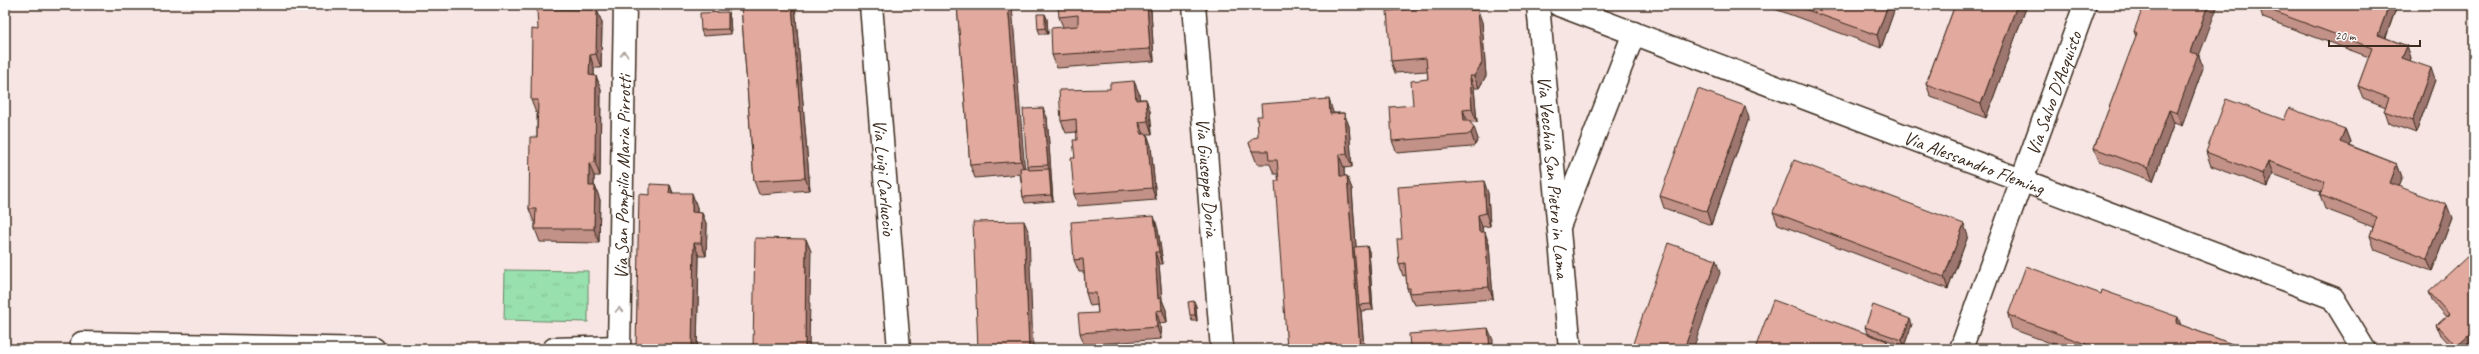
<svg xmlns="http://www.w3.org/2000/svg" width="2479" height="354" viewBox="0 0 2479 354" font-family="Caveat,sans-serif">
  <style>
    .grass { fill: url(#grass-tufts); stroke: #6a8566 }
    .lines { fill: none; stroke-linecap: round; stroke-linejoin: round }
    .minor-casing { stroke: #3b2a1e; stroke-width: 25 }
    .minor { stroke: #fff; stroke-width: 22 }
    .wall { fill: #c29188; stroke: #3b2a1e }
    .shaded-wall { fill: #9e766f; stroke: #3b2a1e }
    .building { fill: #e2a99e; stroke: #3b2a1e }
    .oneway { stroke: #a79f9a }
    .labels { text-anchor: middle; stroke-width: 4; stroke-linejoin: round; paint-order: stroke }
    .street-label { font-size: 19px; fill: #3b2a1e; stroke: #fff }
  </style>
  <defs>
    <pattern id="grass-tufts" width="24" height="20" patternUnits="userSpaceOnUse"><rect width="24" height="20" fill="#98e0ae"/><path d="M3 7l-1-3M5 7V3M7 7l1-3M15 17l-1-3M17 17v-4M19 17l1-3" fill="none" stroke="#84c095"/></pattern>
  </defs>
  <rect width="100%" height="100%" fill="#f6e5e2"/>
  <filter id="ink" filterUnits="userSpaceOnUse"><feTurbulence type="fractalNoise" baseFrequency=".025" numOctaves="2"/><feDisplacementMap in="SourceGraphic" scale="8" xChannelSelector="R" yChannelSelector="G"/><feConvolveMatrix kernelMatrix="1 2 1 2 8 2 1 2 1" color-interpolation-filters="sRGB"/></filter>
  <g filter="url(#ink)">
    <path class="grass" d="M505 270 588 271V322L504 320Z"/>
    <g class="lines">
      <defs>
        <g id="minor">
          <path id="s1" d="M871 5 899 349"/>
          <path id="s2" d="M1194 5 1222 349"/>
          <path id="s3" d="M1538 5 1570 349"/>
          <path id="s4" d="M1559 5 2333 298 2364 349"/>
          <path d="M1560 224 1634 33"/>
          <path d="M82 343 375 349"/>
          <path d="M554 349 619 347"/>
          <path id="s5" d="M619 349 625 5"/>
          <path id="s6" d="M1961 349 2085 5"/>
        </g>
      </defs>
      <use href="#minor" class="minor-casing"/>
      <use href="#minor" class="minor"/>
    </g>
    <g class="wall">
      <path d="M741 5H795L810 190 759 194 754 181Z"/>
      <path d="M957 5 1025 168 1028 167 1027 166 1047 117 1053 201 1025 203 1023 197 1020 174 975 178 970 165Z"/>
      <path d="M1469 5 1470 10 1482 22 1486 76 1479 88H1474L1477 122H1470L1478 139 1475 145 1472 147 1397 153 1392 141 1413 105 1428 79 1427 71 1395 73 1391 61Z"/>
      <path d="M1764 5H1896L1881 48Z"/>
      <path d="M1955 5H2027L1986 118 1931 97 1926 84Z"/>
      <path d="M1068 6 1151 10 1154 61 1057 68 1052 55 1063 27 1059 17Z"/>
      <path d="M2259 6 2396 8 2386 38 2407 46 2411 58 2410 61 2435 80 2416 133 2388 123 2384 111 2386 107 2363 98 2358 86 2369 57 2263 18Z"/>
      <path d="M597 10 602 23 601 68H594V76H596L601 89 600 176H594V186H595L600 200 599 243 540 242 535 229V222H534L529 209 537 137V113H536L531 100 538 30Z"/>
      <path d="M1045 14 1047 19 1048 34H1040L1038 29Z"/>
      <path d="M730 18 731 34 703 36 701 30Z"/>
      <path d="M2134 31 2199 56 2203 68 2182 126 2174 123 2153 181 2099 161 2094 148 2136 37Z"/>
      <path d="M1139 93V99H1146L1150 111 1152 134H1147L1151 146 1156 200 1078 206 1074 194 1075 158 1077 140V132L1066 133 1061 121Z"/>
      <path d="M1333 112 1334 113H1344L1349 126 1352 167 1344 168V176H1347L1352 189 1356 247 1369 251 1373 310 1361 311 1364 349H1287L1278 174H1274L1270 164H1257L1249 143 1258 137Z"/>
      <path d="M1749 118 1711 225 1664 208 1660 196Z"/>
      <path d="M2284 120 2345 129 2350 142 2349 145 2397 164 2402 177 2398 187 2452 218 2432 271 2375 250 2370 236 2373 227 2325 209 2320 195 2321 192 2273 174 2268 187 2211 166 2206 152Z"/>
      <path d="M670 185 673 193 697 207V213H702L707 226 706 256H699L697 349H636L650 195Z"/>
      <path d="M1488 193 1490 226 1482 227 1483 232 1489 244 1493 299 1415 305 1413 300H1411L1407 288 1406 275 1403 276 1399 264 1402 239Z"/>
      <path d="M1773 212 1968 236 1948 289 1778 224Z"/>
      <path d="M1158 229 1163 264H1159L1162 300 1166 310 1167 322 1160 323 1161 339 1084 345 1080 333 1098 313 1097 305 1090 306 1086 293 1084 272H1079L1074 260Z"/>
      <path d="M2474 258V344L2469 349H2454L2441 335 2437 325 2446 317 2433 302 2429 292Z"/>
      <path d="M1196 306 1197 321H1192L1190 315Z"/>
      <path d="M2008 315 2181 325 2245 349H2067L2012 329Z"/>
      <path d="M1912 324 1904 346 1867 333 1865 327Z"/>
    </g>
    <g class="shaded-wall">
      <path d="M792 5H795L810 190 805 178Z"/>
      <path d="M1008 5H1012L1025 173 1021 161Z"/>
      <path d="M1147 5H1149L1151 10 1154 61 1150 49Z"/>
      <path d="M1888 5H1896L1881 48 1877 35Z"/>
      <path d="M2017 5H2027L1986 118 1981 104Z"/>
      <path d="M2208 5H2218L2199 56 2203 68 2182 126 2177 113 2191 52Z"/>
      <path d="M2389 5H2395L2396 8 2382 47 2378 35Z"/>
      <path d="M597 10 602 23 601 68 596 54Z"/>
      <path d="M1478 10 1482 22 1486 76 1479 88 1474 76Z"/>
      <path d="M728 12 730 18 731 34 728 29Z"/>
      <path d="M1045 14 1047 19 1048 34 1045 28Z"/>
      <path d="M2407 46 2411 58 2407 70 2402 58Z"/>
      <path d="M590 55 594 68V89L589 75Z"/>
      <path d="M2431 68 2435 80 2416 133 2412 121Z"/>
      <path d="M596 76 601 89 600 176 595 162Z"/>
      <path d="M1470 76 1474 88 1477 122 1472 109Z"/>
      <path d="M1134 81 1139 93 1140 112 1136 100Z"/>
      <path d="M1146 99 1150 111 1152 134 1148 121Z"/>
      <path d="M1329 99 1333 112 1335 127 1330 114Z"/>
      <path d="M1745 106 1749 118 1711 225 1707 212Z"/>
      <path d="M1043 108 1047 117 1053 201 1051 195 1049 169 1048 165Z"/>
      <path d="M1463 110 1468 122 1464 121Z"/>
      <path d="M2169 110 2174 123 2153 181 2148 168Z"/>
      <path d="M1344 113 1349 126 1352 167 1347 154Z"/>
      <path d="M1139 122 1144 134H1141Z"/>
      <path d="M1474 127 1478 139 1475 145 1471 133Z"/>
      <path d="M2345 129 2350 142 2345 155 2340 142Z"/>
      <path d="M1147 134 1151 146 1156 200 1152 188Z"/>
      <path d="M1339 155 1344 168 1345 189 1340 176Z"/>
      <path d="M2268 161 2273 174 2268 187 2263 174Z"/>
      <path d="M589 163 594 176V199L589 186Z"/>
      <path d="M2397 164 2402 177 2394 197 2390 183Z"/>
      <path d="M1347 176 1352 189 1360 305H1359L1361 311 1364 349H1360Z"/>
      <path d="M1484 181 1488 193 1490 226 1486 213Z"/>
      <path d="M670 185 674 198 669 193Z"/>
      <path d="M595 186 600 200 599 243 594 229Z"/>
      <path d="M692 193 697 207V226L692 212Z"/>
      <path d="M2447 205 2452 218 2432 271 2427 258Z"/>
      <path d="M702 213 707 226 706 256 701 243Z"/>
      <path d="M1478 215 1482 227 1484 244 1479 232Z"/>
      <path d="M1154 216 1158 229 1163 264 1159 252Z"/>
      <path d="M1024 221 1029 233 1033 349H1029Z"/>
      <path d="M1964 224 1968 236 1948 289 1944 277Z"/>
      <path d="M1485 232 1489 244 1493 299 1489 287Z"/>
      <path d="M806 239 811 251 809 349H805Z"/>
      <path d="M694 243 699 256 697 349H692Z"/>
      <path d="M1367 246 1369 251 1373 310 1371 304Z"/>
      <path d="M1155 252 1159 264 1162 300 1166 310 1167 322 1158 299Z"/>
      <path d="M1716 260 1720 273 1693 349H1684Z"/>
      <path d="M1194 301 1196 306 1197 321 1195 315Z"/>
      <path d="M1156 311 1160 323 1161 339 1157 327Z"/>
      <path d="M2178 317 2183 331 2176 323Z"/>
      <path d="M1910 319 1912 324 1904 346 1902 340Z"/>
      <path d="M1488 328 1493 340V349H1490Z"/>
      <path d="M2474 331V344L2469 349H2458L2457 346Z"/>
      <path d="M1887 341 1890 349H1884Z"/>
    </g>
    <g class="building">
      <path d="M741 5H792L805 178 754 181Z"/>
      <path d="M957 5H1008L1021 161 970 165Z"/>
      <path d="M1068 5H1147L1150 49 1052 55 1051 28 1078 26V15L1059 17 1058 6H1068Z"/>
      <path d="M1467 5H1469V10H1478L1482 63 1474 76H1470L1472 109 1463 110 1464 121H1469L1474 127 1471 133 1467 135 1392 141 1390 107 1413 105 1411 81 1428 79 1426 58 1391 61 1387 11Z"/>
      <path d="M1793 5H1888L1877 35Z"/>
      <path d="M1955 5H2017L1981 104 1926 84Z"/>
      <path d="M2144 5H2208L2191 52 2198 54 2177 113 2169 110 2148 168 2094 148 2137 33 2134 31Z"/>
      <path d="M2259 5H2389L2378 35 2407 46 2402 58 2431 68 2412 121 2384 111 2389 98 2358 86 2372 48 2259 6Z"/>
      <path d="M537 9 597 10 596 54 590 55 589 75 596 76 595 162 589 163V186H595L594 229H535L536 209H529L530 137H537L538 100H531L532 29 538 30Z"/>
      <path d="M728 12V29L701 30 700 13Z"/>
      <path d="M1037 14H1045V28L1038 29Z"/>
      <path d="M1134 81 1136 100 1146 99 1148 121 1139 122 1141 134H1147L1152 188 1074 194 1071 158H1075L1073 140H1077L1076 119 1061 121 1059 90 1110 89V83Z"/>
      <path d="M1698 89 1745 106 1707 212 1660 196Z"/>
      <path d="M1329 99 1330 114 1344 113 1347 154 1339 155 1340 176H1347L1360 349H1287L1275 181H1279L1277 160H1269L1268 151H1252L1249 143 1253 138 1258 137 1257 116H1262L1261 104Z"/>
      <path d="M2226 99 2284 120 2289 108 2345 129 2340 142 2397 164 2390 183 2447 205 2427 258 2370 236 2377 217 2320 195 2325 182 2268 161 2263 174 2206 152Z"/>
      <path d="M1043 108 1048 165 1027 166 1023 109Z"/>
      <path d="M1794 160 1964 224 1944 277 1773 212Z"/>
      <path d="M1028 167 1029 170 1049 169 1051 195 1023 197 1020 168Z"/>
      <path d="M1484 181 1486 213 1478 215 1479 232H1485L1489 287 1410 293V288H1407L1405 263 1399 264 1397 239H1402L1398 187Z"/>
      <path d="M650 184 670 185 669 193H692V212L702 213 701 243H694L692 349H636L639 194 650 195Z"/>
      <path d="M1154 216 1159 252H1155L1158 299 1161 298 1162 310 1156 311 1157 327 1080 333 1078 314 1098 313 1096 293H1086L1083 259 1074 260 1071 222Z"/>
      <path d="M1024 221 1029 349H978L973 222Z"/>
      <path d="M755 238 806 239 805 349H753Z"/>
      <path d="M1668 243 1716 260 1684 349H1631Z"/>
      <path d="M1367 246 1371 304 1359 305 1354 247Z"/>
      <path d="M2470 254 2474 258V331L2457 346 2437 325 2449 314 2429 292Z"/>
      <path d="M2026 266 2101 294 2102 290 2178 317 2176 323 2245 349H2099L2008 315Z"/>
      <path d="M1773 300 1887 341 1884 349H1755Z"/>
      <path d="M1194 301 1195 315H1190L1188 302Z"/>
      <path d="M1873 305 1910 319 1902 340 1865 327Z"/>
      <path d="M1488 328 1490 349H1410L1409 334Z"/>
      <path d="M2252 346 2260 349H2251Z"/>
    </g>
    <defs><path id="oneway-chevron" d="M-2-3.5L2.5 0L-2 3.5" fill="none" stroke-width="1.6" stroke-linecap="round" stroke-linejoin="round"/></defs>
    <g class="oneway">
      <use href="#oneway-chevron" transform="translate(624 54) rotate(-89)"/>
      <use href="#oneway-chevron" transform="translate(619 310) rotate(-89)"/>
    </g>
  </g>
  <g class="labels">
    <g class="street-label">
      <text dy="7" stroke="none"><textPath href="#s6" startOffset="272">Via Salvo D'Acquisto</textPath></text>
      <text dy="7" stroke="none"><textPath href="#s4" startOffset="444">Via Alessandro Fleming</textPath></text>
      <text dy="7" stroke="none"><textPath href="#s5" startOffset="172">Via San Pompilio Maria Pirrotti</textPath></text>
      <text dy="7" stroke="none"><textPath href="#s1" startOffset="173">Via Luigi Carluccio</textPath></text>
      <text dy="7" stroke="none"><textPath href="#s2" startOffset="173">Via Giuseppe Doria</textPath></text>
      <text dy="7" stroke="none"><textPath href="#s3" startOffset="173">Via Vecchia San Pietro in Lama</textPath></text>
    </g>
  </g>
  <rect width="2479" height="354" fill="none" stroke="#fff" stroke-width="20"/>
  <rect x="10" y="10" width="2459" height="334" fill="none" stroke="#3b2a1e" stroke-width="1.5" filter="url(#ink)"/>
  <path d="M2329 40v6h91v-6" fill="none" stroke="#3b2a1e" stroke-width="2"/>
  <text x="2335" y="40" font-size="12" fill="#3b2a1e" stroke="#ffffff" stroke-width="3" paint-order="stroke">20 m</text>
</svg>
